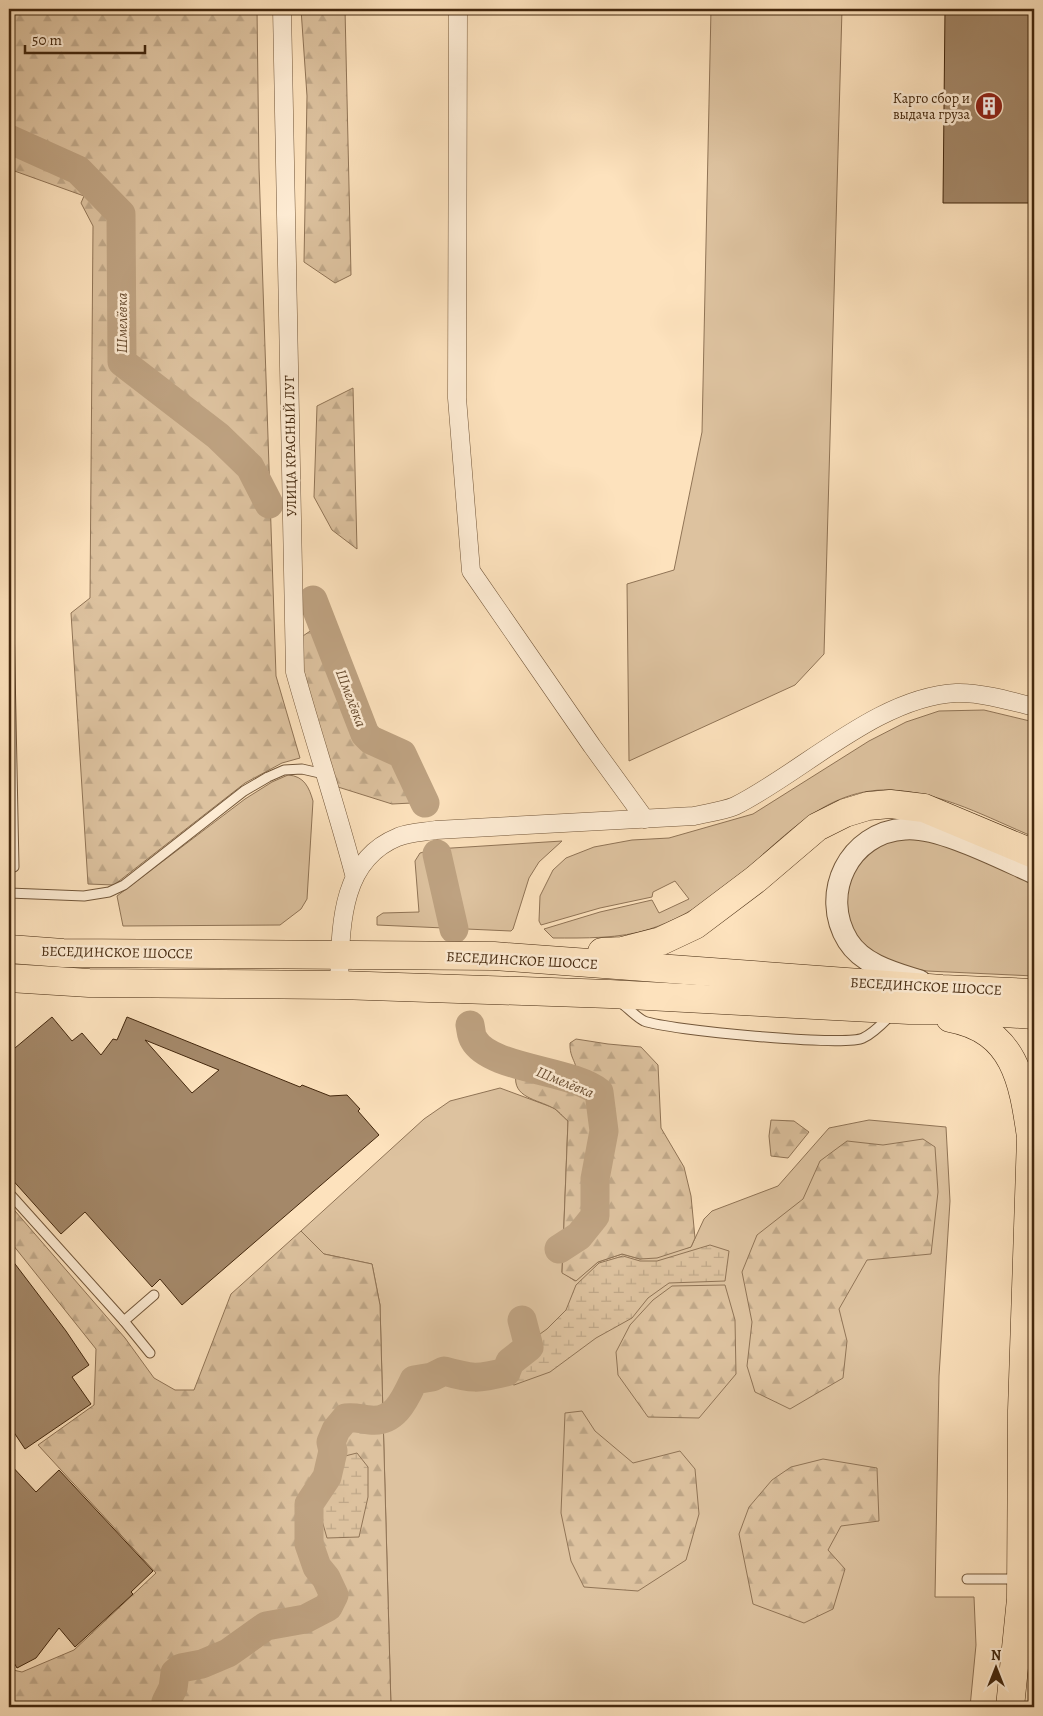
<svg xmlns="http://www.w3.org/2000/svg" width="1043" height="1716" viewBox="0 0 1043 1716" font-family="Alegreya,serif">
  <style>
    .grass { fill: #ddc29f; stroke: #907456 }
    .forest { fill: url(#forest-firs); stroke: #907456 }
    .wetland { fill: url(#wetland-marsh); stroke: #907456 }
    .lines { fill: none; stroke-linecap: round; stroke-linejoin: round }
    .river { stroke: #bea281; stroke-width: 29 }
    .building { fill: #a48869; stroke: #43270d; fill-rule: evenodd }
    .service-casing { stroke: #725639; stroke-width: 11 }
    .minor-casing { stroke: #725639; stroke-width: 19 }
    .tertiary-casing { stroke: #725639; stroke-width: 23 }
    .primary-casing { stroke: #43270d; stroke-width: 29 }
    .service { stroke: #feecd4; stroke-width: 9 }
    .minor { stroke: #feecd4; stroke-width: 18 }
    .tertiary { stroke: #feecd4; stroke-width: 21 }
    .primary { stroke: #fde2bd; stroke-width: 28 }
    .labels { text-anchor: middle; stroke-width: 5; stroke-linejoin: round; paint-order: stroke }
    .poi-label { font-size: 14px; fill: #43270d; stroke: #feecd4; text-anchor: end }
    .street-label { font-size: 14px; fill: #43270d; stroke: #feecd4 }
    .water-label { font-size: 15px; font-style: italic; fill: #684c30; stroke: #feecd4 }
  </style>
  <defs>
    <pattern id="forest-firs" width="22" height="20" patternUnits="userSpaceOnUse" patternTransform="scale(1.25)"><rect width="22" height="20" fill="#ddc29f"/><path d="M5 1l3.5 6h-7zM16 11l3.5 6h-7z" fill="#bfa788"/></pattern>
    <pattern id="wetland-marsh" width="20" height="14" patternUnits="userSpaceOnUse" patternTransform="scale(1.25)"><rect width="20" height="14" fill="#ddc29f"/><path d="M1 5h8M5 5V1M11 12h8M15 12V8" fill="none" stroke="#bfa788"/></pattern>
  </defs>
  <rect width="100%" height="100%" fill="#fde2bd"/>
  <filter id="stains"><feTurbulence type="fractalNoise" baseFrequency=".004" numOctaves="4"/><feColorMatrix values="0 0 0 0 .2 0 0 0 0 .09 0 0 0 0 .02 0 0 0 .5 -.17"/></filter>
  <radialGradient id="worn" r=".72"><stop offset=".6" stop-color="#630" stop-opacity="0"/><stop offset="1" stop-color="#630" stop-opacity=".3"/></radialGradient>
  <g class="grass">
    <path d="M711 9H842L824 654 795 685 629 761 627 584 674 570 702 432Z"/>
    <path d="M984 710 1034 722V837C988 818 942 792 891 790 815 787 770 856 714 896 695 909 672 922 650 929 620 939 584 938 553 938L544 929 600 912 652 900 659 913 689 899 675 881 653 892 652 897 600 908 541 925 539 921 540 896 553 870 566 858 594 847 632 840 669 838 753 814 869 741 906 722 939 711Z"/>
    <path d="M288 775C304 776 309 787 313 801L307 899 301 909 280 925 123 926 117 896 245 799 272 782Z"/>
    <path d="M913 834 1034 879V976L927 971 890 964 865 949 851 930 846 911 845 888 867 848Z"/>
    <path d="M562 841 539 862 529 878 513 929 511 931 377 925V917L383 913 419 912 415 861 420 853 436 849Z"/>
    <path d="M500 1088 554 1108 568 1121 562 1272 575 1281 598 1262 622 1254 640 1259 691 1247 704 1219 712 1211 778 1186 829 1128 869 1120 946 1127 950 1201 939 1376 935 1597H974L976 1645 970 1707H391L380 1305 372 1264 324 1254 301 1231 424 1119 450 1101Z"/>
  </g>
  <g class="forest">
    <path d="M9 9H257L259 168 276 676 300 758 282 763 245 783 114 885 88 884 71 613 90 598 93 226 81 203 84 196 9 169Z"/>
    <path d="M301 9H345L351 275 335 283 304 262 307 96Z"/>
    <path d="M353 388 357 549 332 530 314 497 317 406Z"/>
    <path d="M319 625 365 741 394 754 412 803 392 804 338 787 302 675 300 638Z"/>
    <path d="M576 1039 608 1044 641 1047 658 1065 661 1128 684 1167 691 1196 695 1238 691 1247 657 1258 640 1259 622 1254 598 1262 576 1281 562 1273 568 1121C563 1117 558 1110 553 1108 537 1099 512 1098 516 1074L519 1072 566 1084C586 1064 569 1065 570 1043Z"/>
    <path d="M771 1120 794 1121 809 1132 788 1158 771 1156 769 1136Z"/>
    <path d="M923 1139 935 1147 938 1192 931 1254 867 1260 839 1309 847 1341 843 1378 790 1409 755 1392 747 1366 752 1322 742 1272 757 1235 803 1199 820 1161 847 1141 883 1145Z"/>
    <path d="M9 1204 125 1338 154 1378 175 1390H194L231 1294 301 1231 324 1254 372 1264 380 1305 391 1707H9V1669L22 1672 74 1650 156 1573 38 1445 94 1405 96 1349 9 1240Z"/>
    <path d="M725 1285 735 1320 736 1374 699 1418 648 1417 618 1375 616 1352 630 1325 653 1300 672 1286Z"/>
    <path d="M582 1411 595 1431 633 1463 680 1451 695 1469 699 1514 686 1560 638 1591 584 1587 571 1561 561 1513 565 1413Z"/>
    <path d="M823 1459 877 1468 879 1521 841 1526 828 1550 845 1569 833 1609 804 1623 753 1604 739 1534 749 1507 772 1480 791 1467Z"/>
  </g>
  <g class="wetland">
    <path d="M710 1245 729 1251 725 1281 669 1283 648 1298 632 1318 596 1338 550 1372 514 1385 502 1379V1361L547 1329 566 1310 576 1285 599 1263 623 1256 640 1261H657Z"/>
    <path d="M357 1453 368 1467V1497L359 1537 327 1538 313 1489 325 1461Z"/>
  </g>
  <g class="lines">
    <g class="river">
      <path d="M9 139 78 170 121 214 122 362 218 436 250 467 269 504"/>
      <path d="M313 600 365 734 371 740 402 754 425 803"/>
      <path d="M437 854 454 929"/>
      <path d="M470 1025C471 1029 471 1036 474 1040 490 1069 572 1070 599 1092L604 1131 595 1179V1216L579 1236 559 1249"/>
      <path d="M170 1707 166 1702 173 1688 175 1673 181 1668 202 1664 228 1653 266 1626 305 1619 328 1607 334 1595 326 1578 317 1567 309 1544V1504L327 1477 333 1451 331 1442 336 1430 346 1418C355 1417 361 1419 370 1420 395 1423 405 1399 414 1380L432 1377 444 1371C472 1379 478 1379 506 1372L510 1362 529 1347 522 1320"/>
    </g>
  </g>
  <g class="building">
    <path d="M945 9H1034V203H943Z"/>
    <path d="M52 1017 72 1041 82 1033 101 1055 113 1039 117 1040 127 1017 300 1087 302 1085 330 1096 347 1095 360 1109 358 1111 379 1135 182 1305 160 1279 152 1287 85 1212 61 1234 9 1176V1053ZM145 1040 219 1070 192 1093Z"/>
    <path d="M9 1256 66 1331 89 1365 72 1377 91 1404 25 1449 9 1425Z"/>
    <path d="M9 1463 36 1492 59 1470 153 1571 131 1592 133 1594 75 1647 59 1628 36 1658 17 1668 9 1654Z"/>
  </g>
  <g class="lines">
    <defs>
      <g id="service">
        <path d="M9 618 14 867"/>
        <path d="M9 893 84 896 109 892 124 885 244 791 268 777 284 770 302 769 324 774"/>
        <path d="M620 1002C627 1007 636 1017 644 1021 667 1030 845 1047 863 1038 874 1033 884 1022 892 1014"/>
        <path d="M9 1193 124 1321 150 1353"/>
        <path d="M124 1321 154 1295"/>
        <path d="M967 1579H1018"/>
      </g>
      <g id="minor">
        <path d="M282 9 295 672C314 740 336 806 354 874"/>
        <path d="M458 9 457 398 471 571 592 746 645 819"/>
        <path d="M339 985C341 931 338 861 398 837 409 832 424 832 436 830L694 816C707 813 723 811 735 806 803 772 878 697 956 693 980 692 1011 701 1034 707"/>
      </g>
      <g id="tertiary">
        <path d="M920 981C895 973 863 965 848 941 819 894 849 832 905 829 939 826 1002 859 1034 873"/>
        <path d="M1024 1613 1034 1654"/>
      </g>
      <g id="primary">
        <path d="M9 949 63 953 494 956 942 989 1034 993"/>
        <path d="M602 952 622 951 661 941 695 925 756 879 817 827 845 813 868 806 890 804 924 808 1034 854"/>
        <path d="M9 978 89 983 339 985 610 994 909 1010H959L1034 1015"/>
        <path d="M950 1018C1015 1030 1023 1081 1031 1137L1022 1411 1021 1599 1010 1707"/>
      </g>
    </defs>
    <use href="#service" class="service-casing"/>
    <use href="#minor" class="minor-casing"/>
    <use href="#tertiary" class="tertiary-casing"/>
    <use href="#primary" class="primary-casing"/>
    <use href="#service" class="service"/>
    <use href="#minor" class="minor"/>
    <use href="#tertiary" class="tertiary"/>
    <use href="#primary" class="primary"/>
  </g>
  <defs>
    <symbol id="building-disc" viewBox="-11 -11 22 22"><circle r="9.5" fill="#8f2418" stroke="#feecd4"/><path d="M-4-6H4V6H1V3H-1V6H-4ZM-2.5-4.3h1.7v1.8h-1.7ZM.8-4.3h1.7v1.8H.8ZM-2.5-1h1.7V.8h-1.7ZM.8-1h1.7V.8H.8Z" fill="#fff"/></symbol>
  </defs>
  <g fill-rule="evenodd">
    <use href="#building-disc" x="973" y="90" width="32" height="32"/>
  </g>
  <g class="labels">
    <g class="poi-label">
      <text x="970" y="103">Карго сбор и<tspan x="970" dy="16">выдача груза</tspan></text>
    </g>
    <g class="street-label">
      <text transform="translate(290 446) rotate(-91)" y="5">УЛИЦА КРАСНЫЙ ЛУГ</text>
      <text transform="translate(117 952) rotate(1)" y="5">БЕСЕДИНСКОЕ ШОССЕ</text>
      <text transform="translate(522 960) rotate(3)" y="5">БЕСЕДИНСКОЕ ШОССЕ</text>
      <text transform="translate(926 986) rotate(3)" y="5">БЕСЕДИНСКОЕ ШОССЕ</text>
    </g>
    <g class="water-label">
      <text transform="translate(122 323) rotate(-90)" y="5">Шмелёвка</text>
      <text transform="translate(351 698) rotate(69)" y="5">Шмелёвка</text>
      <text transform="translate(565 1082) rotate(22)" y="5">Шмелёвка</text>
    </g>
  </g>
  <rect width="1043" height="1716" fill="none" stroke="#fde2bd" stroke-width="30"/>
  <rect x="10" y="10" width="1023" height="1696" fill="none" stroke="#43270d" stroke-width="2.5"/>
  <rect x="15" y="15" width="1013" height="1686" fill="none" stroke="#43270d"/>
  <g transform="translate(996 1668)" stroke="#feecd4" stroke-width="4" paint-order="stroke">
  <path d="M0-4L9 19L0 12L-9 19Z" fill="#43270d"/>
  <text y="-8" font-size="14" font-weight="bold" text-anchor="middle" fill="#43270d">N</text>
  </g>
  <path d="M25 45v8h120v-8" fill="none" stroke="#43270d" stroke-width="2.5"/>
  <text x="32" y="45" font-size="15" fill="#43270d" stroke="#feecd4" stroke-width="4" paint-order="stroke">50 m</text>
  <rect width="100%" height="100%" filter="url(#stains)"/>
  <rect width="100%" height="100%" fill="url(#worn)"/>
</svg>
